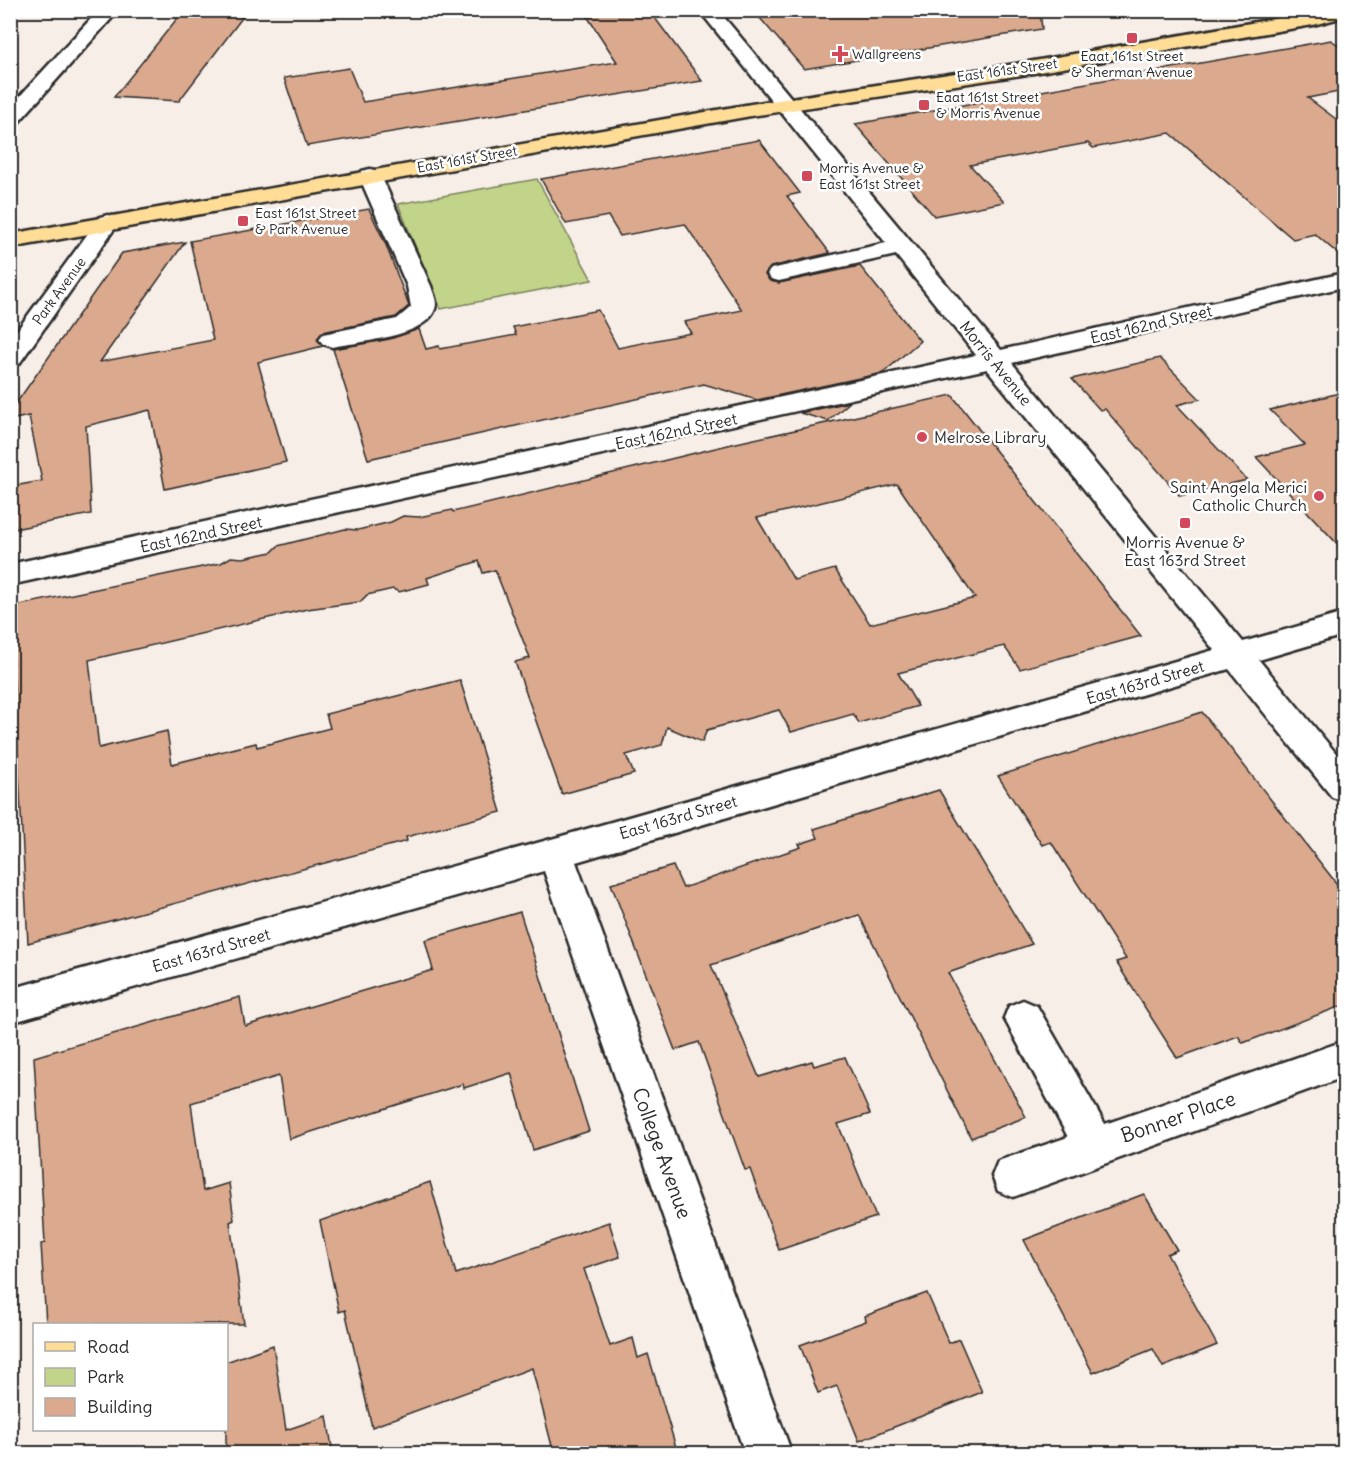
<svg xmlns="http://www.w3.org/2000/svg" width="1355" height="1464" viewBox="0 0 1355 1464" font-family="Delius,sans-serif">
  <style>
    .green { fill: #c1d489; stroke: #76805a; stroke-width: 1.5 }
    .building { fill: #dba98d; stroke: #2b2b2b; stroke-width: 1.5; fill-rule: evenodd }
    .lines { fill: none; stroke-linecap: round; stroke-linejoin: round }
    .minor-casing { stroke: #2b2b2b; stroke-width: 5 }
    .major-casing { stroke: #2b2b2b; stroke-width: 5 }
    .minor { fill: #fff; fill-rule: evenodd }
    .major { fill: #ffdd96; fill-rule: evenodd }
    .poi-dot { fill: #d1495b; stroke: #fff; stroke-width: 2 }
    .labels { text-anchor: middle; stroke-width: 5; stroke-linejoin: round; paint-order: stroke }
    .far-poi-label { font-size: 14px; fill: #2b2b2b; stroke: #fff; text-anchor: start }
    .far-street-label { font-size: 14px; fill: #2b2b2b; stroke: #fff }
    .street-label { font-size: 16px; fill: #2b2b2b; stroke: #fff }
    .poi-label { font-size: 16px; fill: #2b2b2b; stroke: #fff; text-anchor: start }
    .near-street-label { font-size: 20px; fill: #2b2b2b; stroke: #fff }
  </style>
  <rect width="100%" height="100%" fill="#f8eee8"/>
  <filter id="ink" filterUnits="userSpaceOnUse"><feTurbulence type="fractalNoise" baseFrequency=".0167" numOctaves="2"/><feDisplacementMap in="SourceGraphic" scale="12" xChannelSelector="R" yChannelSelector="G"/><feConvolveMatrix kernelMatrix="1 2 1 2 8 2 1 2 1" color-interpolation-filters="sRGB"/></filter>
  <g filter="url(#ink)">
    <path class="green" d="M537 179 592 280 441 309 398 204Z"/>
    <g class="building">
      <path d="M184 10H248L179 101 114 97Z"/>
      <path d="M583 10H649L702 81 307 146 284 78 349 68 363 102 617 62Z"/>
      <path d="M753 10H1040L1042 29 804 69Z"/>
      <path d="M1331 40 1344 49V91L1308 98 1344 125V259L1315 234 1293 239 1170 133 1093 148 1088 143 970 165 1004 202 934 216 855 124Z"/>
      <path d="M759 140 800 193 787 196 830 253 771 267 765 275 770 281 779 283 860 266 920 341 883 373 757 400 704 384 368 459 333 349 390 339 419 329 426 349 439 346 440 349 516 335 513 327 598 310 618 348 691 333 684 322 742 310 685 224 620 236 608 216 566 224 541 179Z"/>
      <path d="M369 209 386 245 409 306 396 317 323 332 317 339 323 346 258 362 286 462 165 489 150 410 86 426 91 514 14 529V486L42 481 29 416 10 420V412L122 253 185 242 100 362 213 340 190 241Z"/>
      <path d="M1160 358 1200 399 1177 405 1247 480 1180 496 1105 409 1100 410 1072 379Z"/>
      <path d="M1344 392V551L1256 457 1305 445 1270 410Z"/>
      <path d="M952 395 1141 636 1020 669 1004 646 898 673 918 706 859 723 853 714 791 732 779 710 707 730 702 742 667 727 662 745 626 755 634 774 562 794 515 662 530 658 495 570 483 573 479 561 427 578 429 584 399 592 393 589 367 595 360 602 307 609 89 660 99 748 167 731 172 764 256 743 257 747 330 728 326 714 460 680 501 812 406 837 407 841 28 943 10 607 221 563 231 557 243 558 272 552 278 546 345 529 358 530 391 522 403 516 419 517 452 510 453 512 732 444ZM897 484 975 598 870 624 835 569 794 580 757 518Z"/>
      <path d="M850 402 828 421 800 413Z"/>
      <path d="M1202 712 1344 893V1005L1243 1043 1238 1036 1177 1058 1116 962 1126 959 1051 842 1042 845 998 776Z"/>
      <path d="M939 790 1032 944 948 973 1026 1117 971 1138 859 915 711 965 759 1077 812 1061 814 1066 845 1057 870 1114 838 1124 876 1217 779 1250 750 1169 745 1170 699 1042 675 1050 611 884 673 866 683 888 801 847 799 844 818 838 814 829Z"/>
      <path d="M520 912 589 1131 533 1150 511 1073 464 1088 463 1084 289 1139 279 1076 191 1103 203 1191 229 1183 234 1220 230 1222 244 1324H46L41 1244 45 1243 34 1057 240 997 245 1026 433 970 425 940Z"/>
      <path d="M430 1182 456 1274 609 1222 620 1257 584 1269 610 1346 633 1338 638 1358 648 1354 678 1454H554L532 1368 372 1427 345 1310 339 1312 320 1221Z"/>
      <path d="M1144 1194 1177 1250 1167 1254 1217 1345 1163 1367 1153 1349 1093 1373 1024 1240Z"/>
      <path d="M927 1293 949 1343 959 1339 982 1392 859 1441 837 1386 818 1393 800 1345 866 1321 865 1316Z"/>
      <path d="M273 1345 286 1430 327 1416 333 1454H226V1362Z"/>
    </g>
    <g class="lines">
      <defs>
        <g id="minor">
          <path d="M99 10H119L17 124 10 126V107Z"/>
          <path d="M699 10H718L1001 350 1344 273V287L1012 363 1243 642 1344 613V635L1259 660 1344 763V801L1332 797 1229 669 576 862 792 1454H745L544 871 10 1023V989L555 838 1214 650 987 369 10 585V564L976 355 896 255 779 281 771 279 767 274 771 269 886 243Z"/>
          <path d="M370 169 378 171 381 176 431 286C433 293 438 302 435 309 426 337 357 342 332 347L323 344 319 339 323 334 397 319 411 307 407 286 359 176 362 171Z"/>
          <path d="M108 215 116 217 119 222 19 364 10 367V340L100 217Z"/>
          <path d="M1023 1000 1037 1006 1105 1124 1344 1041V1077L1013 1197 998 1191 992 1176 998 1161 1068 1137 1004 1018 1009 1006Z"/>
        </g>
        <path id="major" d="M1324 10H1344V17L1313 25 1028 74 751 116 10 248V234L751 104 1028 62Z"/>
      </defs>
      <use href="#minor" class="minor-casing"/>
      <use href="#major" class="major-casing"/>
      <use href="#minor" class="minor"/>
      <use href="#major" class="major"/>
    </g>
  </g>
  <g class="poi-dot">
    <rect x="1126" y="32" width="12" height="12" rx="3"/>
    <path d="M837 45h6v6h6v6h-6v6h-6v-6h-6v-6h6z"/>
    <rect x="918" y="99" width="12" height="12" rx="3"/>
    <rect x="801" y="170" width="12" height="12" rx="3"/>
    <rect x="237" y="215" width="12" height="12" rx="3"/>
    <circle cx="922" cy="437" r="6"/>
    <circle cx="1319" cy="496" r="6"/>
    <rect x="1179" y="517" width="12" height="12" rx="3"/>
  </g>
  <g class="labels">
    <g class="far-poi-label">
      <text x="852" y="59">Wallgreens</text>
      <text x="1132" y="61" text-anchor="middle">Eaat 161st Street<tspan x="1132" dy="16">&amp; Sherman Avenue</tspan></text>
      <text x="936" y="102">Eaat 161st Street<tspan x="936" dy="16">&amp; Morris Avenue</tspan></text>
      <text x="819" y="173">Morris Avenue &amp;<tspan x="819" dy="16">East 161st Street</tspan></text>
      <text x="255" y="218">East 161st Street<tspan x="255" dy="16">&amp; Park Avenue</tspan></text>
    </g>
    <g class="far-street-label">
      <text transform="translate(1007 70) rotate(-8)" y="5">East 161st Street</text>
      <text transform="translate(467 159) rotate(-10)" y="5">East 161st Street</text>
      <text transform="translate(59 291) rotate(-54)" y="5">Park Avenue</text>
    </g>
    <g class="street-label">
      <text transform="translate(1151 324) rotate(-13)" y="6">East 162nd Street</text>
      <text transform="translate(996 363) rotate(51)" y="6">Morris Avenue</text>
      <text transform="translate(676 431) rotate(-12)" y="6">East 162nd Street</text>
      <text transform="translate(201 534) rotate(-12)" y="6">East 162nd Street</text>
      <text transform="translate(1145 682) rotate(-16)" y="6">East 163rd Street</text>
      <text transform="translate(678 817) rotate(-16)" y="6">East 163rd Street</text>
      <text transform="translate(211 950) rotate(-16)" y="6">East 163rd Street</text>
    </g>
    <g class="poi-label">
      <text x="934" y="443">Melrose Library</text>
      <text x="1307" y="493" text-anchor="end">Saint Angela Merici<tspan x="1307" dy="18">Catholic Church</tspan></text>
      <text x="1185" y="548" text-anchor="middle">Morris Avenue &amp;<tspan x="1185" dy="18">East 163rd Street</tspan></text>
    </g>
    <g class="near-street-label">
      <text transform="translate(1178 1117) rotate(-19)" y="7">Bonner Place</text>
      <text transform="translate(662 1153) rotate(70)" y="7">College Avenue</text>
    </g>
  </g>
  <rect width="1355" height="1464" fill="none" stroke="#fff" stroke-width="36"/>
  <rect x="18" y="18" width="1319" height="1428" fill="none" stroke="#2b2b2b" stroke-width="2" filter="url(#ink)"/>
  <rect x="33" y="1323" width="195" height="108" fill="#ffffff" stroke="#aaaaaa" stroke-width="1.5"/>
  <rect x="45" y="1342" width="30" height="9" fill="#ffdd96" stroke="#aaaaaa" stroke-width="1.5"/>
  <text x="87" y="1353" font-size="18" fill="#2b2b2b">Road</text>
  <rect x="45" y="1368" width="30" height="18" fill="#c1d489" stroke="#aaaaaa" stroke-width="1.5"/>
  <text x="87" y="1383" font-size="18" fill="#2b2b2b">Park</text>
  <rect x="45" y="1398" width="30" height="18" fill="#dba98d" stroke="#aaaaaa" stroke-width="1.5"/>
  <text x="87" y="1413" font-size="18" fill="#2b2b2b">Building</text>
</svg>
